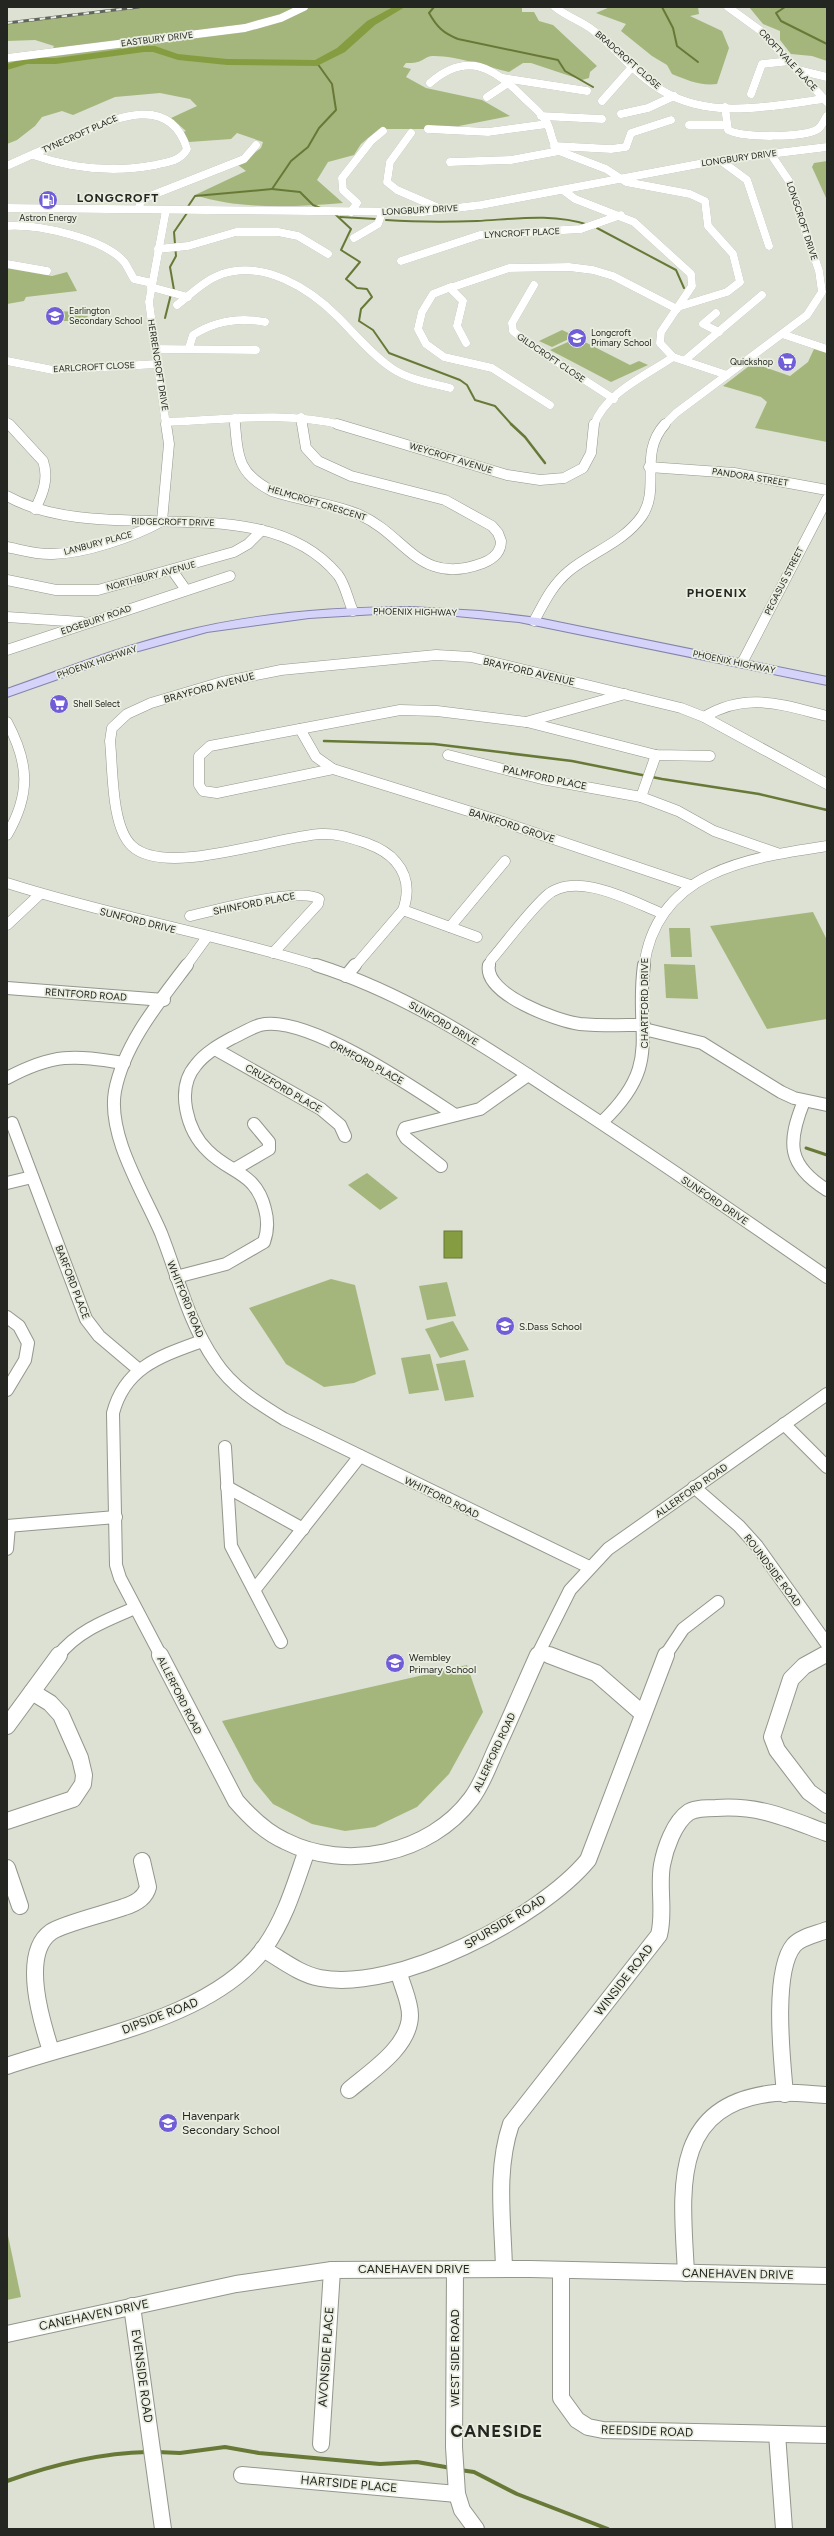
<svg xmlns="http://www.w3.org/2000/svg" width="834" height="2536" viewBox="0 0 834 2536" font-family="Figtree,sans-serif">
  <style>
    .green { fill: #a4b67c }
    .water { fill: #859d40; stroke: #687937 }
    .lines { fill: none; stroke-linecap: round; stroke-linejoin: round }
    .stream-far3 { stroke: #687937; stroke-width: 2 }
    .stream-far2 { stroke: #687937; stroke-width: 2.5 }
    .stream-far1 { stroke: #687937; stroke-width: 3 }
    .stream { stroke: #687937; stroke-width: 4 }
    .river { fill: #859d40; fill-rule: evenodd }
    .minor-far3-casing { stroke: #93978b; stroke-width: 8 }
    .minor-far2-casing { stroke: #93978b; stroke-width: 11 }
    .minor-far1-casing { stroke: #93978b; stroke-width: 14 }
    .minor-casing { stroke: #93978b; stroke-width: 18 }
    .major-casing { stroke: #8583ab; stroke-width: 2 }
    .minor-far3 { stroke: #fff; stroke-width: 8 }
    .minor-far2 { stroke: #fff; stroke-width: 10 }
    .minor-far1 { stroke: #fff; stroke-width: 12 }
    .minor { stroke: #fff; stroke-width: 16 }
    .major { fill: #d5d3f9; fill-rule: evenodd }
    .rail-casing { stroke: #61645c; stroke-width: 3 }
    .rail { stroke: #e9eee0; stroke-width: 2; stroke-dasharray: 5.5; stroke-linecap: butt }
    .labels { text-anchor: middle; stroke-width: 3.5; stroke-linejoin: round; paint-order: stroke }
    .far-street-label { font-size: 9px; fill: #242621; stroke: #e9eee0 }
    .far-poi-label { font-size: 9px; fill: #242621; stroke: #e9eee0; text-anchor: start }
    .street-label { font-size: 10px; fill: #242621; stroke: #e9eee0 }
    .poi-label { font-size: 10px; fill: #242621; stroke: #e9eee0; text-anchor: start }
    .far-district-label { font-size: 12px; font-weight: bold; letter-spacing: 1px; fill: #242621; stroke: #e9eee0 }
    .near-street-label { font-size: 12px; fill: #242621; stroke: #e9eee0 }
    .near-poi-label { font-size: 12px; fill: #242621; stroke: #e9eee0; text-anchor: start }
    .near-district-label { font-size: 17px; font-weight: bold; letter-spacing: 1px; fill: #242621; stroke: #e9eee0 }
  </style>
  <rect width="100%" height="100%" fill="#dce1d3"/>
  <g class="green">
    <path d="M149 7H522V12H534L539 21 553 25 597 66 590 72 589 78 582 80 531 63H523L509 72C488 67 454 55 432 56 423 57 423 64 406 63L403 67 411 69 406 77 426 88 482 100 510 116 459 126 461 129H379L361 144 354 155 328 162 317 180 343 203C295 207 241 210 195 195L246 171 238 165 261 148 263 142 237 133 231 139 189 142 183 132 186 131 171 118 197 106 190 99 160 93 115 97 73 115 62 111 42 117 35 126 17 140 7 144V59L50 54 54 46 35 40 7 41V24Z"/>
    <path d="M610 7H698L699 14 690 16 722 31 729 48 717 84C700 86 687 80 672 74L667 65 652 56 621 31 626 24 596 13Z"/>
    <path d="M749 7H827V61L812 56 791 54 780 40V31L763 24Z"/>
    <path d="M827 161V200L812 167 814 163Z"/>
    <path d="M7 268 52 276 67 272 77 291 26 297 24 301 7 304Z"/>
    <path d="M50 311 88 312 87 321H48Z"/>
    <path d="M562 330 575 336 552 347 539 341Z"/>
    <path d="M577 338 630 365 639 361 648 365 611 382 550 350Z"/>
    <path d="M814 349 827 353V442L755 428 767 402 761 397 723 386 753 363 790 376 808 362Z"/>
    <path d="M813 912 827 940V1019L767 1029 710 926Z"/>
    <path d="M669 928H690L692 957H671Z"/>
    <path d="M664 964 695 965 698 999 666 998Z"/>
    <path d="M367 1173 398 1198 380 1210 348 1185Z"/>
    <path d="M331 1279 355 1285 376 1374 354 1383 324 1387 286 1364 249 1308Z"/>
    <path d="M447 1282 456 1316 427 1320 419 1286Z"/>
    <path d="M453 1321 469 1350 440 1358 425 1329Z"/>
    <path d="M430 1354 439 1390 409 1394 401 1358Z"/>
    <path d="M465 1360 474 1397 445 1401 436 1364Z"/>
    <path d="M467 1665 483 1712 449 1774 417 1807 375 1827 345 1831 312 1824 273 1804 254 1781 222 1721Z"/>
    <path d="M7 2231 21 2297 7 2300Z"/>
  </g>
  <rect class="water" x="444" y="1231" width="18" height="27"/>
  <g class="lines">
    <g class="stream-far3">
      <path d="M434 7 429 13C437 27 443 33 458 39L558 60 565 71 593 87"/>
      <path d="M662 7 673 28 677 46 698 62"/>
      <path d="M785 7 776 13 781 21 827 44"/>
      <path d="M317 63 332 84 336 110 319 128 308 147 291 161 272 189 300 192 313 205 323 209"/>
      <path d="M187 208 195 196 272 189"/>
      <path d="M335 214 351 229 341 250 360 262 346 279 357 288 367 289 372 297 361 309 359 321 373 330 389 353 460 380 467 385 475 400 495 406 512 425"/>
      <path d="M340 217 376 219"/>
      <path d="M386 220C416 222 447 222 477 221 515 219 552 213 589 225"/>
      <path d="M597 228 676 270 684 288"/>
      <path d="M174 290 170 267 176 256 174 232 187 213"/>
      <path d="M165 318 171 294"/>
    </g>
    <g class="stream-far2">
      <path d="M511 424 525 437 545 463"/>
      <path d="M324 741 434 744 572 761 662 779 759 794 827 810"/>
    </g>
    <path class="stream-far1" d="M806 1148 827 1155"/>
    <g class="stream">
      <path d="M157 2452 180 2453 225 2447 259 2453 380 2464 417 2462 451 2468"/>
      <path d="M460 2470 474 2472 517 2494 608 2529"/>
      <path d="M7 2481C52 2465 99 2453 147 2452"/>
    </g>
    <path class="river" d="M393 7H405L375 25 345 52 317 66 227 65 178 60 153 52H144L56 64H27L7 70V64L26 58H56L144 46H155L178 54 227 59 315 60 337 48 367 21Z"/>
    <defs>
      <g id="minor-far3">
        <path d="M555 7C567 17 582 21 594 31 617 50 636 75 663 91 711 120 772 106 824 99"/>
        <path d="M728 7 761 31 827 102"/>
        <path d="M7 58 245 28 281 18 304 7"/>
        <path d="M798 70 827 77"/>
        <path d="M503 78 587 91"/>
        <path d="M430 83C467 51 494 67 524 98 532 106 542 113 547 123 552 132 551 143 559 151L606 169 626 182 690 194 705 201 708 226 733 254 740 282 727 292 678 307"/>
        <path d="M751 94 762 64 790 61"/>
        <path d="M487 97 508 83"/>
        <path d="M602 101 633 66"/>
        <path d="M725 107 728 130C743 138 803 138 818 129 822 126 824 120 827 116"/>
        <path d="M621 114 648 108 674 96"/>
        <path d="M541 116 602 119"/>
        <path d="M689 125H726"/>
        <path d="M428 129 488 132 547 124"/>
        <path d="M411 133 390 162 387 182 397 190 441 209"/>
        <path d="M554 146 611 149 626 147 631 133 671 120"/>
        <path d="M720 160 747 180 769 246"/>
        <path d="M450 162 511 160 559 151"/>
        <path d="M7 166C28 156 50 147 71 137 109 121 169 90 187 149 181 161 167 162 155 165 113 173 73 169 33 155"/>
        <path d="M563 190 575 199 634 222 691 274 692 286 661 332 660 343 673 357 727 375"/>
        <path d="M7 208 423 212 481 205 720 160 827 147"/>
        <path d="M139 209 140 203 145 198 244 159 256 145"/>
        <path d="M166 210 149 302 166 425"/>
        <path d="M351 212 357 203 343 190 342 178 371 141 383 131"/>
        <path d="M7 226C37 224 105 238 125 263 128 268 131 274 134 279L152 283"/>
        <path d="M354 238 378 224 382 213"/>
        <path d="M158 249 188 246 236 232H278L298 236 328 254"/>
        <path d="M401 261 480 235 581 229 621 215"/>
        <path d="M7 264 47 271"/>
        <path d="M534 285 512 323 513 331 526 342 614 399"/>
        <path d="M151 287 188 297"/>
        <path d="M451 287 433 294 422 312 418 329 426 344 444 357 492 368 550 405"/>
        <path d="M177 305C191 294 205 280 222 274 264 260 309 288 338 317 356 335 372 355 393 369 410 380 431 383 450 388"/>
        <path d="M716 313 703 324 719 332"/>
        <path d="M782 334 827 349"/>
        <path d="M466 343 457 326 463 301 450 288 509 268 569 267 593 270 613 276 677 309"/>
        <path d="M189 348 193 335C215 321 239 317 265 322"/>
        <path d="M155 349 256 350"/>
        <path d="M685 360 762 295"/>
        <path d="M7 361 53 370 157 364"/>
        <path d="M301 417 302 425"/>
        <path d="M235 418 236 425"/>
        <path d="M7 422 10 425"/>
        <path d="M167 422C225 420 285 411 341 425"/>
        <path d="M594 425C605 393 647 375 673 357"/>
        <path d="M664 425 676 413 807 315 822 292 819 271 789 181 770 153"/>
      </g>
      <g id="minor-far2">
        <path d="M9 424 43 461C49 478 43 494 35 509"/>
        <path d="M235 424C238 459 239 474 272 491 301 501 333 503 360 515 407 536 419 587 483 563 493 559 501 553 501 541L498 533 492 526 445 500 351 476 318 461 306 448 302 424"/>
        <path d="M337 424 507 475 540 480 564 478 583 468 591 453 594 424"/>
        <path d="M649 467 734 473 827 490"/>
        <path d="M7 496C104 550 263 484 338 575 345 584 348 600 353 611"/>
        <path d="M7 547C22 550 38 555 53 554 86 553 133 537 162 521L169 444 166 424"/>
        <path d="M172 570 186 590"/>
        <path d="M7 580 56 590H98L234 552 248 544 262 530"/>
        <path d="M7 617 82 622"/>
        <path d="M534 621C544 603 552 585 569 571 592 552 624 542 642 516 661 488 638 454 665 424"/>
        <path d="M7 650 230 576"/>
        <path d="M742 663 827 499"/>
        <path d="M625 694 526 722 437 711 400 710 210 746 199 756V785L203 791 217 793 333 769 494 819 690 885"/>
        <path d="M704 717C747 691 782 705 827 716"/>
        <path d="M7 722C29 763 31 794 7 835"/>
        <path d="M527 722 656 755 710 756"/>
        <path d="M300 729 316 757 333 769"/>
        <path d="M448 755 542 779 641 797 678 811 714 831 777 853"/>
        <path d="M641 797 656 755"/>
        <path d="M7 883C110 916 216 934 319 966"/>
        <path d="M403 910 477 937"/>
        <path d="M190 916C214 911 301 886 319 899L318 904 273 953"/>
        <path d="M7 925 39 895"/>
        <path d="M450 927 505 861"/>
        <path d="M186 966 207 937"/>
        <path d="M355 966 403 910C409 893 408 876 396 862 388 852 377 847 366 843 351 838 337 833 321 834 277 836 166 878 132 846 111 827 113 768 110 741L112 728 127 714 151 703 222 682 281 670 436 655 471 657 681 708 704 717 827 784"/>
        <path d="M489 966 491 960C509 939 525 916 545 897 574 869 631 901 661 913"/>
        <path d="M644 966C657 871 747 858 827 846"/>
      </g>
      <g id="minor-far1">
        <path d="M187 965C159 1002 124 1044 115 1091 107 1136 144 1193 161 1233 178 1276 188 1322 215 1361 232 1387 258 1403 284 1419L589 1567"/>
        <path d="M316 965C405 993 480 1043 557 1094 648 1153 738 1215 827 1277"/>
        <path d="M489 965C483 994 557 1021 580 1024 601 1026 623 1025 644 1025"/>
        <path d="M346 976 355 965"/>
        <path d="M7 988 164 1000"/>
        <path d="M644 1029 702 1043 781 1092 794 1098 827 1105"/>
        <path d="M215 1049 321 1109 340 1125 345 1136"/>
        <path d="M7 1078C54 1053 73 1055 124 1063"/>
        <path d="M804 1101C787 1143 787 1165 827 1190"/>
        <path d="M602 1122C664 1063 634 1036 644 965"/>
        <path d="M12 1123 86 1319 99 1336 138 1369"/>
        <path d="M441 1166 406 1138 403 1133 405 1128 480 1109 528 1075"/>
        <path d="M235 1169 269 1149V1142L254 1124"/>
        <path d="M7 1183 32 1177"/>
        <path d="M176 1277 226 1264 264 1242C268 1231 268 1220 265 1209 256 1172 231 1174 208 1151 187 1131 175 1089 196 1065 205 1053 219 1045 232 1038 241 1034 250 1028 260 1025 305 1013 416 1089 455 1115"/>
        <path d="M7 1317 19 1326 28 1343 25 1360 7 1390"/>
        <path d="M784 1424 827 1467"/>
        <path d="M225 1447 231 1546 281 1642"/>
        <path d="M227 1487 303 1529"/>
        <path d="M694 1487 739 1526 757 1546 827 1644"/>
        <path d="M7 1526 116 1517"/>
        <path d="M7 1549 9 1526"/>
        <path d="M255 1589 360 1456"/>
        <path d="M540 1652 552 1656"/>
        <path d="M58 1656C77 1631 107 1620 135 1608"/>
        <path d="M161 1656 120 1578 116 1565 113 1413C125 1367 161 1356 202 1341"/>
        <path d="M537 1656 570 1590 608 1549 827 1394"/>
        <path d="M665 1656 683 1629 718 1602"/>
        <path d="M823 1656 827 1654"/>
      </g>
      <g id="minor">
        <path d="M160 1655 236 1801C250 1817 265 1832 285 1841 346 1872 430 1854 471 1799 483 1783 489 1764 497 1747 511 1717 524 1686 538 1655"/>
        <path d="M549 1655 596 1673 643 1714"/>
        <path d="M824 1655 804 1666 791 1679 772 1737 777 1750 809 1792 827 1805"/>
        <path d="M7 1726 59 1655"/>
        <path d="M7 1821 73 1799 83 1784 84 1775 80 1758 61 1715 50 1703 32 1692"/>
        <path d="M7 1868 20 1906"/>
        <path d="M263 1949C281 1959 299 1974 320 1978 396 1993 540 1918 588 1860L666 1655"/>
        <path d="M51 2051C42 2023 20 1954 51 1932 62 1924 108 1913 124 1907 134 1904 145 1899 148 1887L142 1861"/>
        <path d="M7 2066C87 2038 213 2019 265 1947 286 1917 295 1884 307 1850"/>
        <path d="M349 2090C370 2072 410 2047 410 2015 410 2001 402 1986 399 1973"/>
        <path d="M785 2094C782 2060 772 1971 794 1945 801 1937 817 1934 827 1930"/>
        <path d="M455 2269 454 2447 457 2494 462 2510 476 2529"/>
        <path d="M504 2269C503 2221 495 2171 511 2124L659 1935C665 1912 658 1888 662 1865 665 1849 674 1822 689 1812 697 1808 707 1808 716 1808 760 1805 786 1818 827 1833"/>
        <path d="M561 2270V2398L577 2420 588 2427 603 2430 827 2435"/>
        <path d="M686 2273C682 2193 668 2104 775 2093 792 2092 810 2094 827 2095"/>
        <path d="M132 2306 163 2529"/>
        <path d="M7 2334 236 2284 332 2270 530 2269 827 2276"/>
        <path d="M777 2434 784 2529"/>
        <path d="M321 2444 332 2270"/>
        <path d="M242 2475 457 2494"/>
      </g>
      <path id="major" d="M411 607 480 611 538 618 827 677V685L519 622 446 615 377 614 309 618 207 632 135 652 7 697V689C64 669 121 646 180 632 255 613 333 607 411 607Z"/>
    </defs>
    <use href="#minor-far3" class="minor-far3-casing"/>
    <use href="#minor-far2" class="minor-far2-casing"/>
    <use href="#minor-far1" class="minor-far1-casing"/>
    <use href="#minor" class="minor-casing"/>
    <use href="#major" class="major-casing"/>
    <use href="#minor-far3" class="minor-far3"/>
    <use href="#minor-far2" class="minor-far2"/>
    <use href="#minor-far1" class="minor-far1"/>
    <use href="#minor" class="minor"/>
    <use href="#major" class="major"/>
    <defs>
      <path id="rail" d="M7 23 139 7"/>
    </defs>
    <use href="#rail" class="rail-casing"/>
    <use href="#rail" class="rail"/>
  </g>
  <defs>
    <symbol id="fuel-disc" viewBox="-11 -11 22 22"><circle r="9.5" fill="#715dd7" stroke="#e9eee0"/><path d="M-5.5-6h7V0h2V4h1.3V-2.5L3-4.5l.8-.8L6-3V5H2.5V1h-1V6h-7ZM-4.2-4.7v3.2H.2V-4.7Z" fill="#fff"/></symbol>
    <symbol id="school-disc" viewBox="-11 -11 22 22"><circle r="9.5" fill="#715dd7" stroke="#e9eee0"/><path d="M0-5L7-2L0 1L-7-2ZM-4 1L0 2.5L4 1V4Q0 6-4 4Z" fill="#fff"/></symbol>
    <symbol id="supermarket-disc" viewBox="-11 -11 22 22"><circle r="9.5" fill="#715dd7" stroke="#e9eee0"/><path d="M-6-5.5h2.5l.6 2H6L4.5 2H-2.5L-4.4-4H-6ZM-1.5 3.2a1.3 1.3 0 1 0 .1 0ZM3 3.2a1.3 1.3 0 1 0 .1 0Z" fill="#fff"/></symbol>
  </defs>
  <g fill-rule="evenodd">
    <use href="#fuel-disc" x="37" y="189" width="22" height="22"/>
    <use href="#school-disc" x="44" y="305" width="22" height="22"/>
    <use href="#school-disc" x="566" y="327" width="22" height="22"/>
    <use href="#supermarket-disc" x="776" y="351" width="22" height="22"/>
    <use href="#supermarket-disc" x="48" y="693" width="22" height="22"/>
    <use href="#school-disc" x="494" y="1315" width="22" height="22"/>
    <use href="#school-disc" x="384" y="1652" width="22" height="22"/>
    <use href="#school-disc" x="157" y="2112" width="22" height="22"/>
  </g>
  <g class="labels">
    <g class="far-street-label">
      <text transform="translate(157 39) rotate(-7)" y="3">EASTBURY DRIVE</text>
      <text transform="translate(628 60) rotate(41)" y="3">BRADCROFT CLOSE</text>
      <text transform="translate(788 60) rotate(47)" y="3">CROFTVALE PLACE</text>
      <text transform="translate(80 134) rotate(-24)" y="3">TYNECROFT PLACE</text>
      <text transform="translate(739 158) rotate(-8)" y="3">LONGBURY DRIVE</text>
      <text transform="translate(420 210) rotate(-3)" y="3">LONGBURY DRIVE</text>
      <text transform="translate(802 221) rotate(72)" y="3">LONGCROFT DRIVE</text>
      <text transform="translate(522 233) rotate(-3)" y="3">LYNCROFT PLACE</text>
      <text transform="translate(551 358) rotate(34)" y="3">GILDCROFT CLOSE</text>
      <text transform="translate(158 365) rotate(81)" y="3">HERRENCROFT DRIVE</text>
      <text transform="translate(94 367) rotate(-3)" y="3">EARLCROFT CLOSE</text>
      <text transform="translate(451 458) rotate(17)" y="3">WEYCROFT AVENUE</text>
      <text transform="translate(750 477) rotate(9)" y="3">PANDORA STREET</text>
      <text transform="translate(317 503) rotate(17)" y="3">HELMCROFT CRESCENT</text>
      <text transform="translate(173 522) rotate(1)" y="3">RIDGECROFT DRIVE</text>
      <text transform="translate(98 543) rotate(-15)" y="3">LANBURY PLACE</text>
      <text transform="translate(151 576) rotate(-15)" y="3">NORTHBURY AVENUE</text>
      <text transform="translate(784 581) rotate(-63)" y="3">PEGASUS STREET</text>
      <text transform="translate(415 612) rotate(1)" y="3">PHOENIX HIGHWAY</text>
      <text transform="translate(96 620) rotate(-19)" y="3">EDGEBURY ROAD</text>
      <text transform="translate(97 662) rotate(-19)" y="3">PHOENIX HIGHWAY</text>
      <text transform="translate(734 662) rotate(12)" y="3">PHOENIX HIGHWAY</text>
    </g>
    <g class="far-poi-label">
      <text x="48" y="221" text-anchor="middle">Astron Energy</text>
      <text x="69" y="314">Earlington<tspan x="69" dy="10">Secondary School</tspan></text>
      <text x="591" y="336">Longcroft<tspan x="591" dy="10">Primary School</tspan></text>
      <text x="773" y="365" text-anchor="end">Quickshop</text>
      <text x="73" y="707">Shell Select</text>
    </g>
    <g class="street-label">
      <text transform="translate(529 671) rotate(13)" y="4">BRAYFORD AVENUE</text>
      <text transform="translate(209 687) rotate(-15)" y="4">BRAYFORD AVENUE</text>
      <text transform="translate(545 777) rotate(12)" y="4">PALMFORD PLACE</text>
      <text transform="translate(512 825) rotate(18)" y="4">BANKFORD GROVE</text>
      <text transform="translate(254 903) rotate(-11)" y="4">SHINFORD PLACE</text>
      <text transform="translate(138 920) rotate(14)" y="4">SUNFORD DRIVE</text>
      <text transform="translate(86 994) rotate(4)" y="4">RENTFORD ROAD</text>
      <text transform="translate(644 1003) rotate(-90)" y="4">CHARTFORD DRIVE</text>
      <text transform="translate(444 1023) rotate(30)" y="4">SUNFORD DRIVE</text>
      <text transform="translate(367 1062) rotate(28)" y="4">ORMFORD PLACE</text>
      <text transform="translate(284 1088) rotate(30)" y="4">CRUZFORD PLACE</text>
      <text transform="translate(715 1200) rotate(34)" y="4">SUNFORD DRIVE</text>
      <text transform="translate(73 1282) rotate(69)" y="4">BARFORD PLACE</text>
      <text transform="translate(186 1299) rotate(68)" y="4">WHITFORD ROAD</text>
      <text transform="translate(691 1490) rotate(-35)" y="4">ALLERFORD ROAD</text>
      <text transform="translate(442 1497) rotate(26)" y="4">WHITFORD ROAD</text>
      <text transform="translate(773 1570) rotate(53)" y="4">ROUNDSIDE ROAD</text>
      <text transform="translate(180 1695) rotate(63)" y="4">ALLERFORD ROAD</text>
      <text transform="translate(494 1752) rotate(-65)" y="4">ALLERFORD ROAD</text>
    </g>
    <g class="poi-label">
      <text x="519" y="1330">S.Dass School</text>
      <text x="409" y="1661">Wembley<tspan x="409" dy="12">Primary School</tspan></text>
    </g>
    <g class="far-district-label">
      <text x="118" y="202">LONGCROFT</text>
      <text x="717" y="597">PHOENIX</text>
    </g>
    <g class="near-street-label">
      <text transform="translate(505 1922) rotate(-31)" y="4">SPURSIDE ROAD</text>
      <text transform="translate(624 1980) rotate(-52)" y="4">WINSIDE ROAD</text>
      <text transform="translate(160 2016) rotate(-21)" y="4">DIPSIDE ROAD</text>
      <text x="414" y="2273">CANEHAVEN DRIVE</text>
      <text transform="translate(738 2274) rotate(1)" y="4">CANEHAVEN DRIVE</text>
      <text transform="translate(94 2315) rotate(-12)" y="4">CANEHAVEN DRIVE</text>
      <text transform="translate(326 2357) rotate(-86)" y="4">AVONSIDE PLACE</text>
      <text transform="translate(455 2358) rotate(-90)" y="4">WEST SIDE ROAD</text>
      <text transform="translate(142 2376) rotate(82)" y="4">EVENSIDE ROAD</text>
      <text transform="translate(647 2431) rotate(2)" y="4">REEDSIDE ROAD</text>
      <text transform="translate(349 2484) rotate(5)" y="4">HARTSIDE PLACE</text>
    </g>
    <g class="near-poi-label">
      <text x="182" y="2120">Havenpark<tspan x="182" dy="14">Secondary School</tspan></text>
    </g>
    <g class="near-district-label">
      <text x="497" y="2437">CANESIDE</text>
    </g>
  </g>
  <rect width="834" height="2536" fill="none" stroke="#242621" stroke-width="16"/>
</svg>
